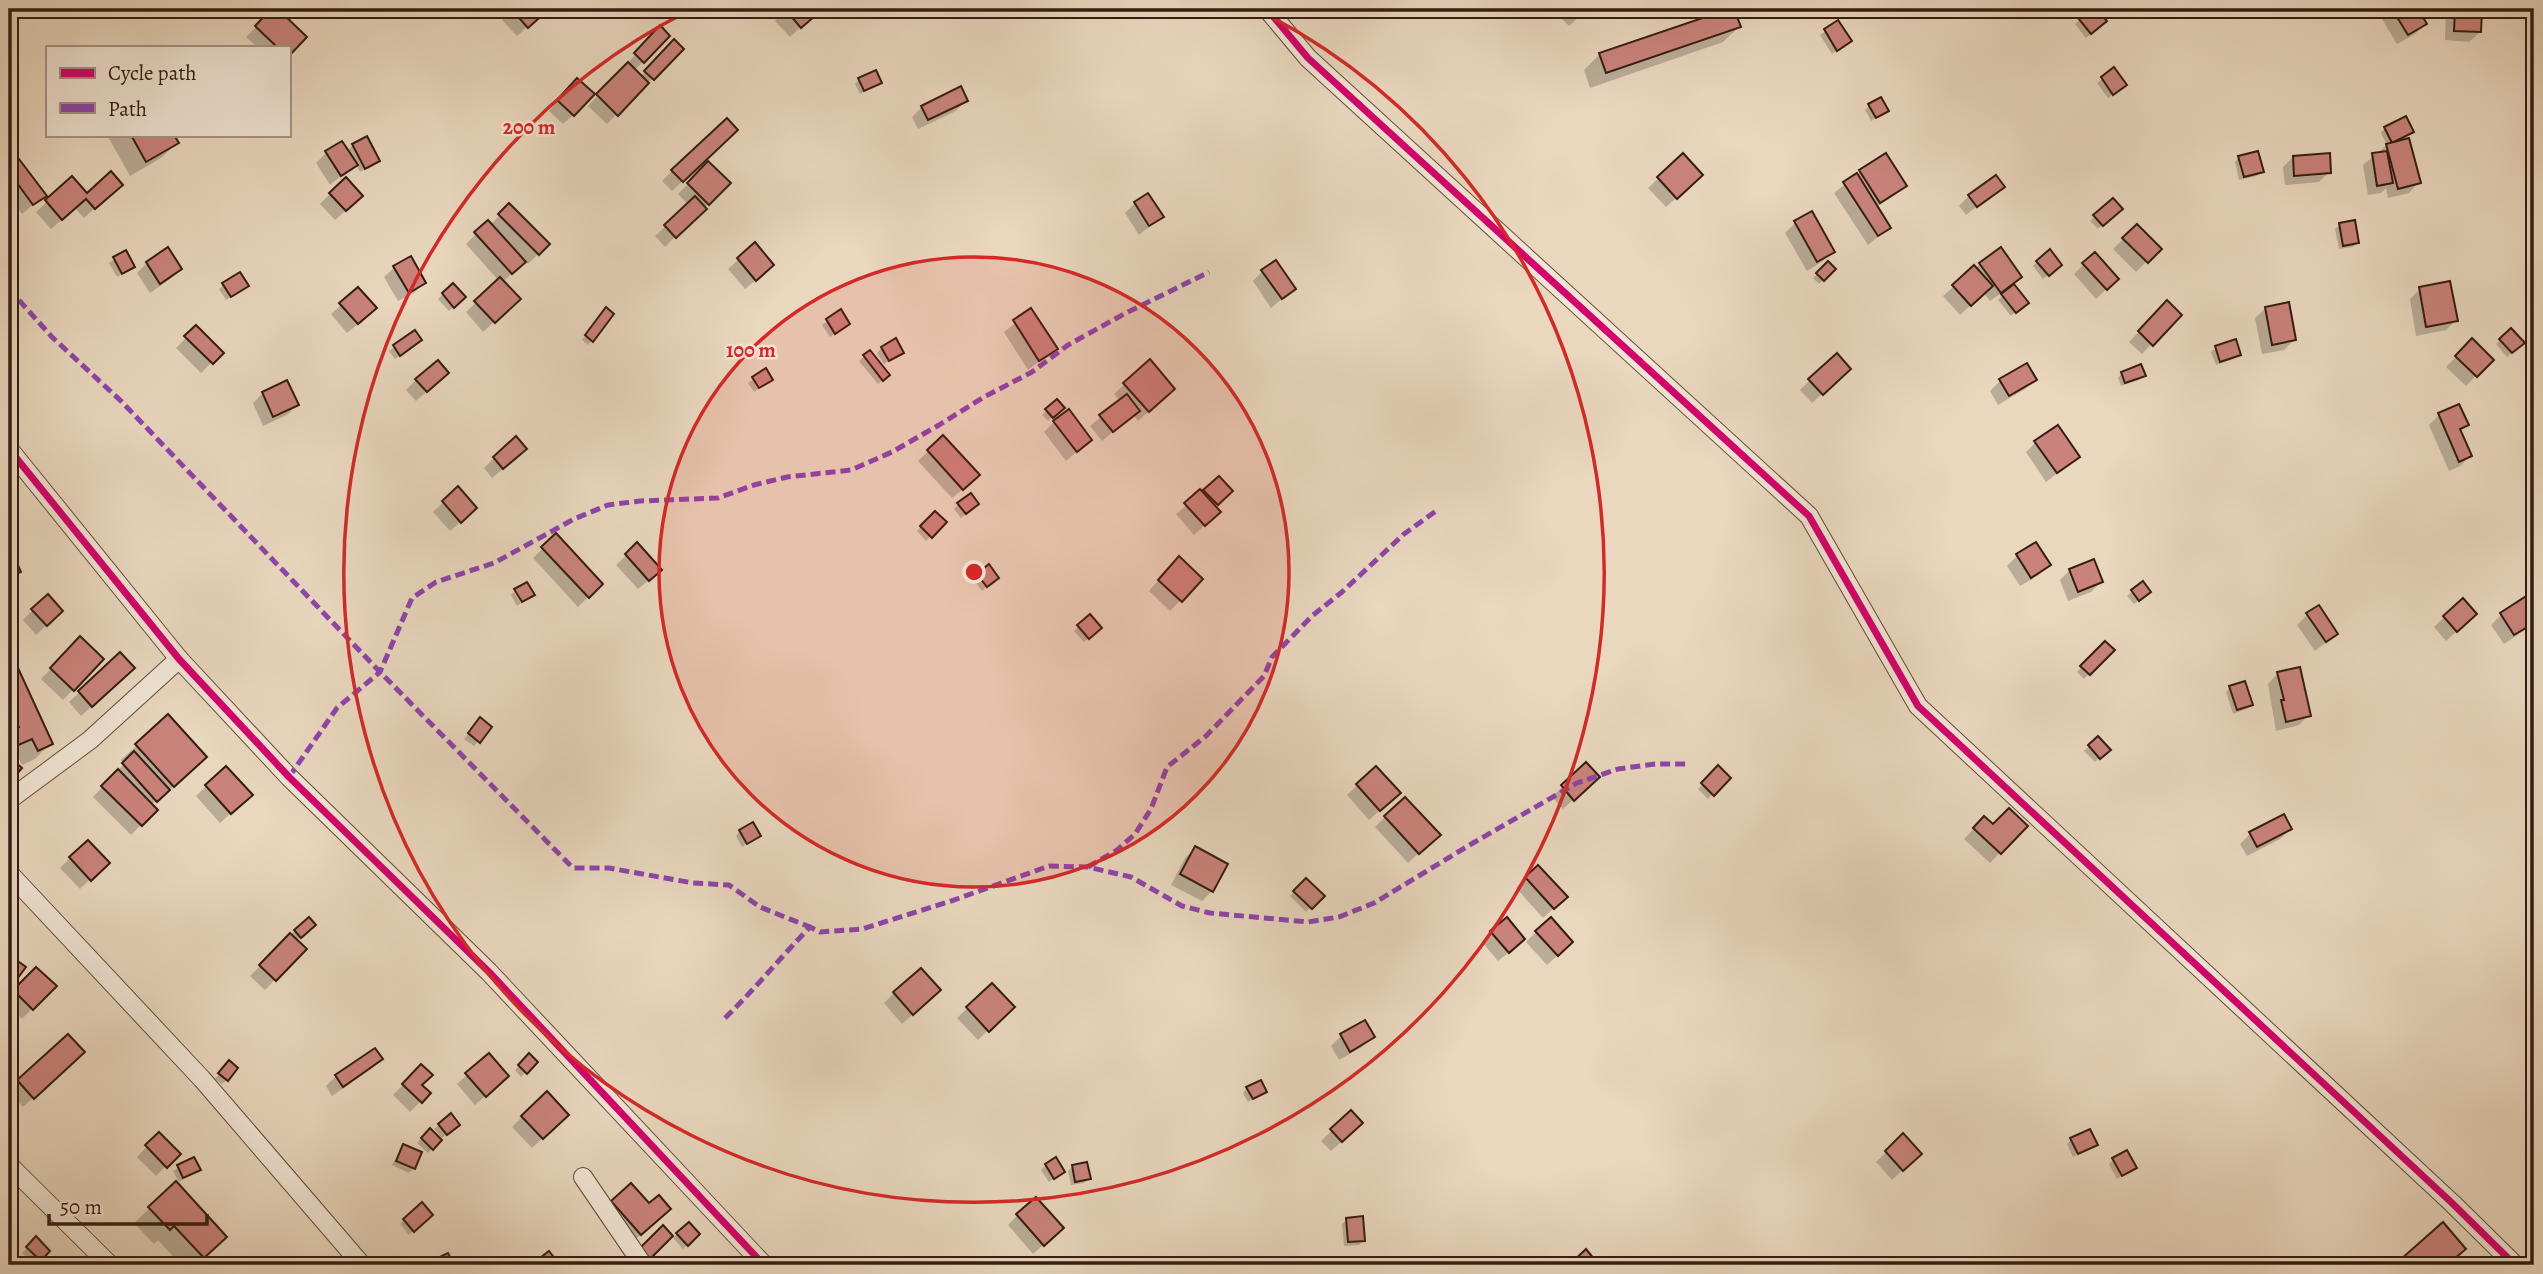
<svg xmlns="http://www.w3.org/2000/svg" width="2543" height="1274" viewBox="0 0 2543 1274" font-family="Alegreya,serif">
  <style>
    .shadow { fill: #0003 }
    .building { fill: #ca837c; stroke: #351c11; stroke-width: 2 }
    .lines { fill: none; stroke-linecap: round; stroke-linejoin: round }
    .street-casing { stroke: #624b3c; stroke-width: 20 }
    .street { stroke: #f1e5d5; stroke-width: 18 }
    .quiet { stroke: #8e44ad; stroke-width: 5; stroke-dasharray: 10 5; stroke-linecap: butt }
    .cycleway-casing { stroke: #f1e5d5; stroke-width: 11 }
    .cycleway { stroke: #d6006c; stroke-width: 7 }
    .ring { fill: none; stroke: #d62828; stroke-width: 3.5 }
    .centre { fill: #d62828; stroke: #f1e5d5; stroke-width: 3.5 }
    .ring-label { font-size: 21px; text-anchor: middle; font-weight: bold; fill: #d62828; stroke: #f1e5d5; stroke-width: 5; stroke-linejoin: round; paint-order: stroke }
  </style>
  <rect width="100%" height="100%" fill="#e9d7be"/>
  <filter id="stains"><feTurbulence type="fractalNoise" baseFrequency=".00286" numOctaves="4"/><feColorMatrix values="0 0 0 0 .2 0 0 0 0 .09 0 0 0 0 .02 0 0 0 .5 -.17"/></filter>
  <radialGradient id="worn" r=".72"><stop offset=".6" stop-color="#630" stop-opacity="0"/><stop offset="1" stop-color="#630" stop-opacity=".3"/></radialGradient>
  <g class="shadow">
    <path d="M274 9 305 37 289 54V47H257L246 37Z"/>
    <path d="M514 9H547L517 36 502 20Z"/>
    <path d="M788 9H821L790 37 775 21Z"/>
    <path d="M1568 9H1588L1569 26 1560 17Z"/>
    <path d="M2092 9 2105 21 2086 38 2075 24Z"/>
    <path d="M2393 9H2416L2425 24 2415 34 2397 44 2382 19Z"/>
    <path d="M2446 9H2481L2480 32 2469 42 2445 40Z"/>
    <path d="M2526 9H2534V16L2525 14Z"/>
    <path d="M1838 22 1845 45 1832 54 1820 35Z"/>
    <path d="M1739 27 1723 42 1590 88 1584 70 1600 54Z"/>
    <path d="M660 28 668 36 634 71 640 77 674 42 682 49 607 124 588 106Z"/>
    <path d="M2114 70 2120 89 2108 98 2097 83Z"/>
    <path d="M859 80 880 82 860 94 855 84Z"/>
    <path d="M567 90 573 115 563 124 549 111Z"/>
    <path d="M966 100 956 111 918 129 912 117 922 107Z"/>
    <path d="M1869 106 1887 110 1871 121 1865 110Z"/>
    <path d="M2385 128 2412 132 2396 142 2419 182 2409 193 2388 198 2386 188 2381 193 2368 195 2363 165 2387 145 2381 133Z"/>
    <path d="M107 135H172L177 143 161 158 130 176Z"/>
    <path d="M726 140 672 191 662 181 672 171Z"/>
    <path d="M341 143 347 151 353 145 378 161 360 172 356 164 330 185 316 163 326 153Z"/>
    <path d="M1683 155 1691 185 1666 207 1648 188Z"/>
    <path d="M2239 157 2262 171 2257 176 2239 180 2235 162Z"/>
    <path d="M2293 157 2329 172 2319 182 2285 185 2283 167Z"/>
    <path d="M19 161 44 196 22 214 9 196V168Z"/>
    <path d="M708 164 728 183 665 247 655 236 689 205 678 194Z"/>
    <path d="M1860 172 1905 185 1895 195 1876 207 1889 228 1868 245 1834 193Z"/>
    <path d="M72 179 87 195H110L84 218 75 208 51 229 36 212Z"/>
    <path d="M2003 186 1966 215 1959 206 1969 196Z"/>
    <path d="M330 194 351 206 335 220 320 204Z"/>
    <path d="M2113 200 2121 209 2098 229 2090 221Z"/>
    <path d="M1135 203 1162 217 1139 235 1125 213Z"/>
    <path d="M509 206 548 244 528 264 525 261 503 282 508 309 483 332 466 312 499 281 466 244 476 234 490 225Z"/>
    <path d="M1795 223 1833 251 1823 261 1807 271 1785 233Z"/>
    <path d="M2340 225 2358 242 2353 247 2339 249 2335 229Z"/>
    <path d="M2137 226 2159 249 2136 272 2113 249Z"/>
    <path d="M755 245 762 275 745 289 728 269Z"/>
    <path d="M125 253 133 267 117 277 109 263Z"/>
    <path d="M2037 262 2056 269 2043 279 2033 266Z"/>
    <path d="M147 263 180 269 170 279 150 293 137 273Z"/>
    <path d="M1828 263 1834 269 1819 284 1813 278Z"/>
    <path d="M1980 264 2020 277 2012 285 2026 303 2011 316 1998 300 2004 294 2003 292 1990 301 1984 293 1960 315 1943 296Z"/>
    <path d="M2084 264 2117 279 2096 299 2074 274Z"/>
    <path d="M395 267 424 283 414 293 398 301 384 277Z"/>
    <path d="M1263 271 1294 289 1271 308 1253 281Z"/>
    <path d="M239 274 242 290 226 300 219 289Z"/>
    <path d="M453 285 464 297 449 311 438 299Z"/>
    <path d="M2420 289 2456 320 2446 330 2416 336 2410 299Z"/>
    <path d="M2167 303 2180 315 2142 354 2129 342Z"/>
    <path d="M341 305 365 318 347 333 331 314Z"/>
    <path d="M2266 308 2294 340 2284 350 2262 354 2255 318Z"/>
    <path d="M1031 311 1055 349 1028 370 1004 332Z"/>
    <path d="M840 312 848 324 830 337 822 325Z"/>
    <path d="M601 314 592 340 588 345 582 340Z"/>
    <path d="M196 328 221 353 201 373 176 348Z"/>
    <path d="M2511 330 2522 342 2507 357 2496 344Z"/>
    <path d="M415 332 420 340 395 359 389 351Z"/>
    <path d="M2472 341 2491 360 2466 386 2446 367Z"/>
    <path d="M882 348 902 353 884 364 877 353Z"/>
    <path d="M2216 348 2239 354 2234 359 2216 365 2211 352Z"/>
    <path d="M870 352 884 379 878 384 859 361Z"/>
    <path d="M1149 362 1163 399 1138 421 1133 415 1102 441 1090 426 1120 401 1114 394Z"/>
    <path d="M766 371 771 379 754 392 748 383Z"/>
    <path d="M2122 373 2144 375 2139 380 2121 386 2118 378Z"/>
    <path d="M1839 379 1812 403 1800 390 1810 380Z"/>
    <path d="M2035 379 2025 389 1998 405 1990 391 2000 381Z"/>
    <path d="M416 380 437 382 416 401 406 390Z"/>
    <path d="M263 393 297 405 287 415 263 426 253 403Z"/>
    <path d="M1057 401 1063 408 1048 421 1042 415Z"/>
    <path d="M2439 415 2467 425 2460 432 2470 456 2460 466 2449 471 2429 425Z"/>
    <path d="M1054 422 1090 440 1066 461 1044 432Z"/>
    <path d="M943 437 968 485 952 498 918 461Z"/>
    <path d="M2036 442 2078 457 2046 482 2026 452Z"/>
    <path d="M494 458 515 459 492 478 484 468Z"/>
    <path d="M1219 478 1230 491 1214 507 1208 522 1194 535 1176 514Z"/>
    <path d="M458 489 465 518 450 531 433 512Z"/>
    <path d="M958 505 972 508 961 518 954 509Z"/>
    <path d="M935 513 945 522 926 541 917 531Z"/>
    <path d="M556 536 601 584 578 607 533 558Z"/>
    <path d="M637 545 650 579 638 589 616 565Z"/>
    <path d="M2017 556 2049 565 2039 575 2020 586 2007 566Z"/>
    <path d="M1169 568 1201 579 1170 611 1149 591Z"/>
    <path d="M2070 570 2101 582 2091 592 2068 601 2060 580Z"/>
    <path d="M978 575 993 582 982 591 973 579Z"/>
    <path d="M2142 583 2144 596 2134 604 2127 596Z"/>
    <path d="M514 592 521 603 517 606 511 595Z"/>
    <path d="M2531 596 2534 601V624L2504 644 2491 625 2501 615Z"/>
    <path d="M2462 600 2465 624 2446 641 2434 627Z"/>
    <path d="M33 610 51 621 36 635 23 620Z"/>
    <path d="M2307 615 2336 634 2315 651 2297 625Z"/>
    <path d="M1090 617 1100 628 1084 642 1074 631Z"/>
    <path d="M80 639 102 659 63 700 41 679Z"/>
    <path d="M2105 643 2112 650 2084 679 2077 672Z"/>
    <path d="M120 655 123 678 81 716 69 702Z"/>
    <path d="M11 657 51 743 35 759 22 765 16 753 9 756V658Z"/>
    <path d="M2278 673 2309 715 2299 725 2276 731 2268 684Z"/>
    <path d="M2230 688 2251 705 2246 709 2233 714 2226 692Z"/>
    <path d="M168 716 190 773 151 805 156 810 131 835 93 797 124 764 121 760Z"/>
    <path d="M476 724 490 727 474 746 464 739Z"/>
    <path d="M2098 738 2108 750 2095 762 2084 751Z"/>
    <path d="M1585 765 1587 787 1563 809 1552 797Z"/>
    <path d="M1376 768 1388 803 1369 820 1347 795Z"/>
    <path d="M1718 768 1729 778 1708 799 1698 789Z"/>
    <path d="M206 786 240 805 220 823 196 796Z"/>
    <path d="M1385 817 1428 845 1408 863 1375 827Z"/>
    <path d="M1984 818 1993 826H2025L1990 863 1964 839Z"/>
    <path d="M2290 829 2280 839 2247 856 2240 844 2250 834Z"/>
    <path d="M740 831 759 835 742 847 736 836Z"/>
    <path d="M1195 848 1212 891 1202 901 1171 885 1185 858Z"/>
    <path d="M70 858 107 863 80 889 60 868Z"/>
    <path d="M1526 878 1555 907 1543 918 1516 888Z"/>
    <path d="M1306 880 1322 896 1306 912 1290 896Z"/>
    <path d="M309 919 314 925 296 941 304 949 265 990 250 976 290 935Z"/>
    <path d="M1492 932 1513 949 1498 961 1482 942Z"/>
    <path d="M1536 932 1561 952 1547 965 1526 942Z"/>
    <path d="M36 969 54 986 22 1019 9 1006V997Z"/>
    <path d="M992 985 1012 1007 978 1040 957 1018Z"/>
    <path d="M894 993 929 1000 902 1024 884 1003Z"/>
    <path d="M1364 1022 1372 1037 1362 1047 1339 1060 1331 1046 1341 1036Z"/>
    <path d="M68 1037 73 1062 23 1107 9 1091Z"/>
    <path d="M375 1050 381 1059 371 1069 332 1096 326 1086 336 1076Z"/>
    <path d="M529 1056 535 1062 521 1077 515 1070Z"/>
    <path d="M421 1066 420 1085 429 1093 410 1112 393 1095Z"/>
    <path d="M224 1067 227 1080 222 1084 215 1079Z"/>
    <path d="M467 1075 497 1086 475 1105 457 1084Z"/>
    <path d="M1247 1088 1265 1092 1248 1102 1243 1093Z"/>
    <path d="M1351 1112V1133L1331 1151 1321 1141Z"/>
    <path d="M10 1115 16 1125 9 1132V1116Z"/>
    <path d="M450 1116 453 1129 442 1138 434 1129Z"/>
    <path d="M522 1117 557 1125 532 1148 512 1127Z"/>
    <path d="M430 1130 440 1140 428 1153 417 1143Z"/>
    <path d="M159 1134 178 1154 156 1176 137 1157Z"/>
    <path d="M1903 1136 1919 1154 1892 1180 1876 1162Z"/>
    <path d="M2071 1140 2095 1144 2073 1157 2067 1144Z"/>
    <path d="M404 1146 414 1168 409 1173 392 1165Z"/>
    <path d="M194 1159 199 1169 179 1182 173 1171Z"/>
    <path d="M2113 1160 2135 1167 2117 1179 2109 1164Z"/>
    <path d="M1046 1165 1063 1172 1049 1182 1041 1170Z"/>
    <path d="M1073 1167 1089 1178 1084 1183 1071 1185 1068 1171Z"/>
    <path d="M176 1184 210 1252 195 1265H181L158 1240 154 1244 134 1223Z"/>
    <path d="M613 1203 659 1219 630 1244 603 1213Z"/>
    <path d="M1018 1215 1051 1238 1033 1254 1008 1225Z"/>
    <path d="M426 1219 409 1235 400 1224 404 1220Z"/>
    <path d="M1347 1220 1364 1240 1359 1245 1344 1246 1342 1224Z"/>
    <path d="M689 1224 698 1234 683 1249 673 1238Z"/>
    <path d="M2442 1224 2464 1249 2448 1264 2396 1265Z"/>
    <path d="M36 1239 48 1251 35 1264 22 1253Z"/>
  </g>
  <g class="building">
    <path d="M271 9H278L307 37 289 56V47H277L255 26Z"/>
    <path d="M511 9H549L528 28Z"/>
    <path d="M785 9H823L801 28Z"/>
    <path d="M1729 9H1734L1741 27 1606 73 1599 53Z"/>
    <path d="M2090 9H2097L2107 21 2091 34 2078 18Z"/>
    <path d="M2392 9H2418L2427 24 2408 35Z"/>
    <path d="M2455 9H2482L2481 32 2454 31Z"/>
    <path d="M1838 20 1852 41 1837 51 1824 29Z"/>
    <path d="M660 25 670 36 644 63 634 53Z"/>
    <path d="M674 39 684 49 654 80 644 71Z"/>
    <path d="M628 62 649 83 618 116 596 94Z"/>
    <path d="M2114 67 2127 85 2113 95 2101 77Z"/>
    <path d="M876 70 882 83 864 91 858 78Z"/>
    <path d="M577 78 595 94 574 116 557 100Z"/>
    <path d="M961 86 968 101 928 120 921 106Z"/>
    <path d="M1881 97 1889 111 1876 118 1868 104Z"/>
    <path d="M2406 116 2414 132 2392 143 2384 127Z"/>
    <path d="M727 118 738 130 683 182 671 170Z"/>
    <path d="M131 135H174L179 143 146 162Z"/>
    <path d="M367 136 380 161 365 169 352 144Z"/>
    <path d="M2409 138 2421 183 2398 189 2386 144Z"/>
    <path d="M342 141 358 165 341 176 325 151Z"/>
    <path d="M2258 151 2264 172 2244 177 2238 156Z"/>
    <path d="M2387 151 2393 183 2377 186 2372 153Z"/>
    <path d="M1683 153 1703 175 1677 199 1657 177Z"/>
    <path d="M1886 153 1907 186 1880 203 1859 170Z"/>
    <path d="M2330 153 2331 173 2294 176 2293 156Z"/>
    <path d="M19 159 47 196 33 205 9 172V166Z"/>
    <path d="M708 161 731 183 709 205 687 183Z"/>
    <path d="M111 171 123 185 95 209 86 199 62 220 45 200 72 176 87 193Z"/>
    <path d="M1857 173 1891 228 1878 236 1843 182Z"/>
    <path d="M1996 175 2005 187 1977 207 1968 195Z"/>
    <path d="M346 177 363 196 346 211 329 193Z"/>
    <path d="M1148 193 1164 217 1149 226 1134 202Z"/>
    <path d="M695 196 707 209 676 238 664 225Z"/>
    <path d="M2113 198 2123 209 2103 226 2093 215Z"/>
    <path d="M509 203 550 244 539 255 498 214Z"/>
    <path d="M1812 211 1835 252 1817 262 1794 221Z"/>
    <path d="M488 220 526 262 512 274 474 232Z"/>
    <path d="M2355 220 2359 243 2343 246 2339 223Z"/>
    <path d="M2137 224 2162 249 2148 263 2122 238Z"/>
    <path d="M755 242 774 265 756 281 737 258Z"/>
    <path d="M168 247 182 269 160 284 146 262Z"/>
    <path d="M2001 247 2022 277 2001 293 1979 263Z"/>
    <path d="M2050 249 2062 265 2049 276 2036 261Z"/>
    <path d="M126 250 135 267 122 274 113 257Z"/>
    <path d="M2095 252 2119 279 2107 290 2082 263Z"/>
    <path d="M411 256 426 283 409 293 393 266Z"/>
    <path d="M1276 260 1296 289 1282 299 1261 270Z"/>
    <path d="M1828 261 1836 269 1824 281 1816 273Z"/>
    <path d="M1974 265 1993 286 1971 306 1952 285Z"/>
    <path d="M240 272 249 286 231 297 222 283Z"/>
    <path d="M500 277 521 299 495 323 474 301Z"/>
    <path d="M2450 281 2458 321 2426 327 2419 287Z"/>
    <path d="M453 283 466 297 454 308 442 293Z"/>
    <path d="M2014 284 2029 303 2016 313 2001 294Z"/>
    <path d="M358 287 377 308 358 324 339 303Z"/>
    <path d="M2167 300 2182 315 2153 346 2138 331Z"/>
    <path d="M2289 302 2296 340 2272 345 2265 307Z"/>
    <path d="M606 307 614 314 593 342 585 335Z"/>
    <path d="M1031 308 1058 349 1039 361 1013 320Z"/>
    <path d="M841 309 850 324 835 334 826 319Z"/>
    <path d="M196 325 224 353 213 364 184 336Z"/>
    <path d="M2511 328 2525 343 2512 353 2499 339Z"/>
    <path d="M415 330 422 340 400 356 393 345Z"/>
    <path d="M896 338 904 353 889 361 881 347Z"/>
    <path d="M2472 338 2494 360 2477 377 2455 356Z"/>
    <path d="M2236 339 2241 355 2220 362 2215 346Z"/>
    <path d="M870 350 890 375 883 381 863 355Z"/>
    <path d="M1837 353 1851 369 1823 395 1808 379Z"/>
    <path d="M1150 359 1175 389 1149 412 1123 383Z"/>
    <path d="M438 360 449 373 427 392 415 379Z"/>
    <path d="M2027 363 2037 380 2009 396 1999 379Z"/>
    <path d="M2141 364 2146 376 2125 383 2121 372Z"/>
    <path d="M766 368 773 380 759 388 752 377Z"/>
    <path d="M287 380 299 405 273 417 262 392Z"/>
    <path d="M1127 394 1140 411 1113 432 1099 415Z"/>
    <path d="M1057 399 1065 408 1053 418 1045 409Z"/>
    <path d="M2459 404 2469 425 2460 429 2472 456 2459 462 2438 413Z"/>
    <path d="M1069 409 1092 440 1077 452 1053 421Z"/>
    <path d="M2058 425 2080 457 2057 473 2034 441Z"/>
    <path d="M943 435 980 475 963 490 927 450Z"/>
    <path d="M516 436 527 449 503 469 493 457Z"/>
    <path d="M1219 476 1233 491 1218 505 1203 490Z"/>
    <path d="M458 486 477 508 461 523 442 501Z"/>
    <path d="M1200 489 1221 512 1205 526 1184 503Z"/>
    <path d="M971 493 979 504 966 514 957 503Z"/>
    <path d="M935 511 947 522 932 538 920 526Z"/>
    <path d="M556 533 603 584 589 598 541 547Z"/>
    <path d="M637 542 662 570 649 581 625 554Z"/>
    <path d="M2036 542 2051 565 2031 578 2016 554Z"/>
    <path d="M13 554 21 572 9 577V556Z"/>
    <path d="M1179 556 1203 579 1182 602 1158 580Z"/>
    <path d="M2094 559 2103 582 2078 592 2069 569Z"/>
    <path d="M989 564 999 578 987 587 977 574Z"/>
    <path d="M2143 581 2151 592 2139 601 2131 590Z"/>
    <path d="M527 582 535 595 522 602 514 589Z"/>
    <path d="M2531 593 2534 598V623L2514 635 2500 613Z"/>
    <path d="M48 594 63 611 47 626 31 609Z"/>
    <path d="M2463 598 2477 614 2457 632 2443 616Z"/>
    <path d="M2319 605 2338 634 2326 642 2306 613Z"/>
    <path d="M1090 614 1102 628 1089 639 1077 625Z"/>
    <path d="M80 636 104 659 74 691 50 668Z"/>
    <path d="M2105 641 2115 650 2090 675 2080 666Z"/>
    <path d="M120 652 135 668 92 707 78 691Z"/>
    <path d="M12 655 53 744 38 751 32 739 9 749V732L19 727 9 705V656Z"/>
    <path d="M2300 667 2311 716 2286 722 2281 700H2284L2277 672Z"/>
    <path d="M2245 681 2253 705 2237 710 2229 686Z"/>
    <path d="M168 714 207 757 174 787 135 744Z"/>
    <path d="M480 717 492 727 480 743 468 733Z"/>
    <path d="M2098 736 2111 750 2100 759 2088 745Z"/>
    <path d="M134 751 170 790 157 802 122 763Z"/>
    <path d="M13 760 22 768 9 783V765Z"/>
    <path d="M1586 762 1600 777 1574 801 1561 785Z"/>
    <path d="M1718 765 1731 778 1714 796 1701 783Z"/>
    <path d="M226 766 253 795 231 814 205 785Z"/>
    <path d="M1376 766 1401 793 1380 811 1356 784Z"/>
    <path d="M118 769 158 810 142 826 101 786Z"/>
    <path d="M1405 797 1441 835 1419 854 1384 816Z"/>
    <path d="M2009 808 2028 826 2001 854 1973 828 1984 816 1993 824Z"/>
    <path d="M2284 814 2292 829 2257 847 2249 832Z"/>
    <path d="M753 822 761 836 747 844 739 830Z"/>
    <path d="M88 840 110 863 91 881 69 857Z"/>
    <path d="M1195 846 1228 864 1213 892 1180 874Z"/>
    <path d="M1538 865 1568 897 1554 909 1525 877Z"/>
    <path d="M1306 878 1325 896 1312 909 1293 891Z"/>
    <path d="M309 917 316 925 301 938 294 930Z"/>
    <path d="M1507 917 1525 939 1509 953 1490 931Z"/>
    <path d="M1551 917 1573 942 1558 956 1535 931Z"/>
    <path d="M290 933 307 949 276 981 259 965Z"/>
    <path d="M12 957 26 967 14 983 9 979V960Z"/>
    <path d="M36 967 57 986 33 1010 13 990Z"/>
    <path d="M921 968 941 990 913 1015 893 992Z"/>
    <path d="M992 983 1015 1007 989 1032 966 1007Z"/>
    <path d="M1365 1020 1375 1037 1350 1052 1340 1034Z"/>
    <path d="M68 1034 85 1052 34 1099 17 1080Z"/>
    <path d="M375 1048 383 1059 343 1087 335 1075Z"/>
    <path d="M489 1053 509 1076 486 1097 465 1073Z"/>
    <path d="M529 1053 538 1062 527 1074 518 1065Z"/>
    <path d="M229 1060 238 1068 228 1081 218 1073Z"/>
    <path d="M421 1064 433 1075 422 1085 431 1093 422 1103 402 1084Z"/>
    <path d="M1261 1080 1267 1092 1253 1099 1246 1087Z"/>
    <path d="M547 1091 569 1115 543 1139 521 1116Z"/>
    <path d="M1351 1110 1363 1123 1342 1142 1330 1129Z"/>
    <path d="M451 1113 460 1125 447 1135 438 1124Z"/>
    <path d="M430 1128 442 1140 433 1150 421 1138Z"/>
    <path d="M2090 1129 2098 1145 2078 1154 2070 1138Z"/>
    <path d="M159 1132 181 1154 167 1168 145 1145Z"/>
    <path d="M1903 1133 1922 1154 1903 1171 1885 1151Z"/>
    <path d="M403 1144 422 1152 415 1169 396 1161Z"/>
    <path d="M2127 1150 2137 1168 2122 1176 2112 1158Z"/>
    <path d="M194 1157 201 1170 183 1178 177 1165Z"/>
    <path d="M1056 1157 1065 1172 1054 1179 1045 1164Z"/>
    <path d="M1087 1162 1091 1179 1075 1182 1072 1165Z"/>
    <path d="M176 1181 227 1237 204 1258 174 1226 170 1230 148 1207Z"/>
    <path d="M631 1183 649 1203 659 1195 671 1209 641 1235 611 1201Z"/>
    <path d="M1036 1197 1064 1228 1044 1246 1016 1214Z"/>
    <path d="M422 1202 433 1215 414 1232 403 1219Z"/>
    <path d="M1363 1216 1365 1241 1348 1242 1346 1218Z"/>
    <path d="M689 1222 700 1234 688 1246 676 1233Z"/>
    <path d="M2443 1222 2466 1249 2447 1265H2406L2401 1259Z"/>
    <path d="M663 1225 673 1236 650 1259 639 1249Z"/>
    <path d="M36 1236 50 1251 41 1261 26 1247Z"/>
    <path d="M1586 1249 1599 1265H1569Z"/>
    <path d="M549 1251 560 1265H531Z"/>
    <path d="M448 1253 454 1265H431L429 1262Z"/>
  </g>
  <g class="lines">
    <defs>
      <g id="street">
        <path d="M1267 9 1308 58 1809 516 1918 706 2452 1203 2515 1265"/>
        <path d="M9 449 179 659 289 777 489 972 764 1265"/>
        <path d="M9 800 90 740 179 659"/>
        <path d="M9 873 202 1079 362 1265"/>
        <path d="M9 1165 110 1265"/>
        <path d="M583 1177 643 1265"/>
      </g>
    </defs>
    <use href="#street" class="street-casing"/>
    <use href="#street" class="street"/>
    <g class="quiet">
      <path d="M9 289 52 337 121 401 380 672 573 868H609L693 883 729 885 760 907 810 927"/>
      <path d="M289 777 337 708 380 672 412 598 436 582 494 563 574 519 608 505 640 501 718 498 754 485 787 477 851 470 892 452 939 425 984 397 1032 372 1068 345 1124 314 1209 272"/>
      <path d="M1088 867 1117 850 1135 834 1151 809 1167 767 1206 736 1264 676 1272 657 1312 616 1342 592 1404 534 1436 511"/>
      <path d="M725 1018C755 989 781 957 810 927L820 932 862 929 954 900 1049 866 1088 867 1131 877 1182 906 1210 913 1308 922 1339 917 1374 903 1473 843 1577 783 1618 769 1655 764H1688"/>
    </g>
    <defs>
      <g id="cycleway">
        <path d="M1267 9 1308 58 1809 516 1918 706 2452 1203 2515 1265"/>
        <path d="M9 449 179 659 289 777 489 972 764 1265"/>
      </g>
    </defs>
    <use href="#cycleway" class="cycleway-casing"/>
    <use href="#cycleway" class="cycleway"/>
  </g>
  <circle cx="974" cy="572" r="315" fill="#d62828" fill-opacity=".12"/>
  <g class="ring">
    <circle cx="974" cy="572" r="315"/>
    <path d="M1260 11A630 630 0 1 1 688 11"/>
  </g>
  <circle cx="974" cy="572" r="10" class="centre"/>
  <g class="ring-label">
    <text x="529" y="134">200 m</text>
    <text x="751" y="357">100 m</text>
  </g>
  <rect width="2543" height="1274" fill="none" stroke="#e9d7be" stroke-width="35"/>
  <rect x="10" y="10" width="2522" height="1253" fill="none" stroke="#351c11" stroke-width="3.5"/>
  <rect x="18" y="18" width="2508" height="1239" fill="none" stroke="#351c11" stroke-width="2"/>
  <rect x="46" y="46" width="245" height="91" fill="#f1e5d5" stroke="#a69587" stroke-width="2"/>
  <rect x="60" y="68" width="35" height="10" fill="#d6006c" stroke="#a69587" stroke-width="2"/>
  <text x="108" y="80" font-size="21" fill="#351c11">Cycle path</text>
  <rect x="60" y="103" width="35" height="10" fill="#8e44ad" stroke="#a69587" stroke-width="2"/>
  <text x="108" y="116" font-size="21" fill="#351c11">Path</text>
  <path d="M49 1214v10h158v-10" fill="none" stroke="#351c11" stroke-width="3.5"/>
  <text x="60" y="1214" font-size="21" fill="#351c11" stroke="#f1e5d5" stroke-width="5" paint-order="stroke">50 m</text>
  <rect width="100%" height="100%" filter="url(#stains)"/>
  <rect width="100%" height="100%" fill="url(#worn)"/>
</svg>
